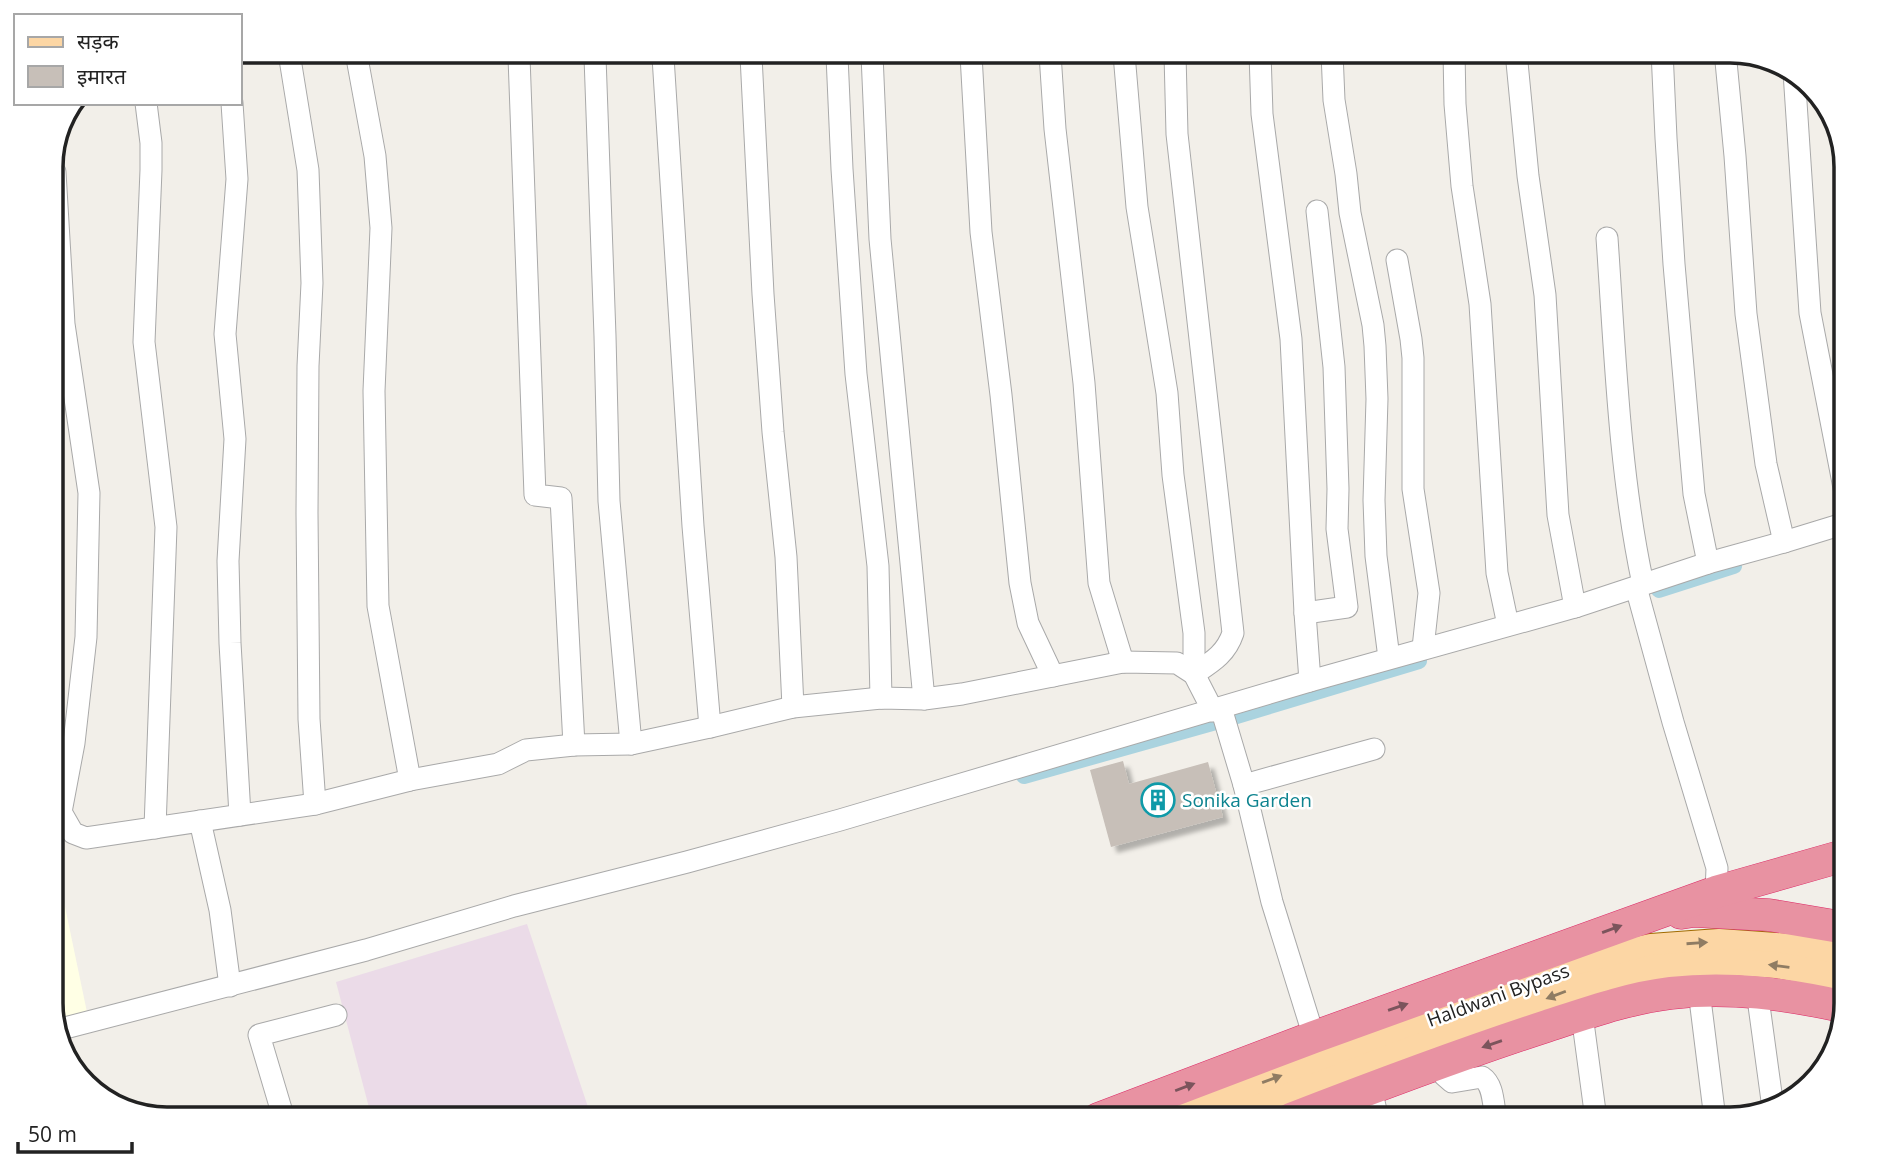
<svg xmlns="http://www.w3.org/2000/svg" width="1897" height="1170" viewBox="0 0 1897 1170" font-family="'Open Sans','Noto Sans Devanagari',sans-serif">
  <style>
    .industrial { fill: #ebdbe8 }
    .education { fill: #ffffe5 }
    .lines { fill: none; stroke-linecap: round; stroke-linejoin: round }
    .canal { stroke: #aad3df; stroke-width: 16 }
    .building { fill: #c7bfb8; filter: url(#shadow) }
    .minor-casing { stroke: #a9a9a9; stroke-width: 23 }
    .major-casing { stroke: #a06b00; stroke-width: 28 }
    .highway-casing { stroke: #dc2a67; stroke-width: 33 }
    .minor { stroke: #fff; stroke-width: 21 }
    .major { stroke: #fcd6a4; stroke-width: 26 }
    .highway { stroke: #e892a2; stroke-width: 32 }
    .oneway { fill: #7b545c }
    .oneway2 { fill: #8f7c63 }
    .labels { text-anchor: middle; stroke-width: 5; stroke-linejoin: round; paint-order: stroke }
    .culture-label { font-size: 19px; fill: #0d838f; stroke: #fff; text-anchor: start }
    .street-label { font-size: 19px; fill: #222; stroke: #fff }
    .rim { fill: none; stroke: #222; stroke-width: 3.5 }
  </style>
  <defs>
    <filter id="shadow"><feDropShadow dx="6" dy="6" stdDeviation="2" flood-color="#0004"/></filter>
  </defs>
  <rect width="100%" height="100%" fill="#f2efe9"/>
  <path class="industrial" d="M527 924 592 1119H372L336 982Z"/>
  <path class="education" d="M59 878 88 1017 56 1025 51 1010V880Z"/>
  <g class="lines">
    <g class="canal">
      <path d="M1659 590 1734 566"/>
      <path d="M1024 776 1230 718 1419 661"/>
    </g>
  </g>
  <path class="building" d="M1123 761 1129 784 1208 762 1223 817 1111 847 1090 770Z"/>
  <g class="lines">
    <defs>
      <g id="minor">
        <path d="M1662 51 1666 138 1674 264 1694 494 1708 563"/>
        <path d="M1725 51 1735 156 1746 314 1766 464 1784 542"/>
        <path d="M1454 52 1455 104 1462 186 1480 304 1497 573 1508 625"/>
        <path d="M1516 52 1528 176 1545 295 1558 515 1575 607"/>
        <path d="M1260 53 1262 114 1291 339 1305 613 1310 681"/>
        <path d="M1332 53 1334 100 1346 174 1350 213 1373 325 1375 346 1377 399 1374 500 1376 556 1389 658"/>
        <path d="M1050 54 1055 129 1084 383 1099 583 1123 662"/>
        <path d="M1124 54 1137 207 1167 393 1173 475 1194 633V674"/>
        <path d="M1175 54 1177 134 1233 633C1226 654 1212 662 1194 674"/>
        <path d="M872 55 880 239 924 699"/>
        <path d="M971 55 981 232 1001 395 1020 583 1028 623 1053 676"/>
        <path d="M751 56 763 294 773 432 786 557 793 707"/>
        <path d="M837 56 842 169 856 374 878 566 881 698"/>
        <path d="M519 57 535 495 561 498 574 745"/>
        <path d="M595 57 605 336 609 501 631 744"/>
        <path d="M663 57 693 526 710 727"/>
        <path d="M357 58 375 156 381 228 374 391 378 606 410 780"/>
        <path d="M290 59 308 170 312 283 308 366 307 513 309 719 315 804"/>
        <path d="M1794 72 1810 313 1846 498"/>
        <path d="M146 103 151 143V170L144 342 166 527 155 828"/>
        <path d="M232 103 237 179 225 334 235 439 228 561 230 643 240 815"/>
        <path d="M55 172 64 324 89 493 86 637 74 743 61 812"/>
        <path d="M1607 238C1615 352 1619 472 1643 584"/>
        <path d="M1397 260 1411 339 1413 358V489L1429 593 1423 648"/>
        <path d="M1636 587 1673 722 1717 868 1716 892"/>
        <path d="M1305 613 1347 607 1337 529 1338 489 1334 367 1317 211"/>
        <path d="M1221 708 1244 785 1272 902 1314 1037"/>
        <path d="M1244 785 1374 749"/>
        <path d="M51 802 61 812 73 833 86 838 315 804 410 780 498 764 526 750 574 745 631 744 710 727 793 707 881 698 924 699 962 694 1123 662 1177 663 1194 674 1213 711"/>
        <path d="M200 821 220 910 230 986"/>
        <path d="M1699 991 1715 1119"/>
        <path d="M1757 991 1773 1108"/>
        <path d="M1582 1015 1596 1119"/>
        <path d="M57 1030 366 950 514 906 687 862 840 820 1310 681 1575 607 1708 563 1784 542 1846 523"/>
        <path d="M1439 1062 1444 1075 1452 1082 1482 1077C1494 1085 1493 1105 1496 1119"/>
        <path d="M1371 1089 1378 1119"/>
        <path d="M284 1119 259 1035 336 1015"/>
      </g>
      <g id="major">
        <path d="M1162 1119 1531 981 1615 955 1651 947 1719 942 1807 948 1846 956"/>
        <path d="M1229 1119 1566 991 1653 968 1730 962 1776 965 1846 978"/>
      </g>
      <g id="highway">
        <path d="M1681 913 1694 911 1769 915 1846 928"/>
        <path d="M1098 1119 1314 1037 1716 892 1846 855"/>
        <path d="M1291 1119C1376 1086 1461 1054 1547 1026 1587 1013 1629 998 1671 993 1730 986 1787 994 1845 1007"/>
      </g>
    </defs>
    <use href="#minor" class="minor-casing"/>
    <use href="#major" class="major-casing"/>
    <use href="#highway" class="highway-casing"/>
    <use href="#minor" class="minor"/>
    <use href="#major" class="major"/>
    <use href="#highway" class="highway"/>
  </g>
  <defs><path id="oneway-solid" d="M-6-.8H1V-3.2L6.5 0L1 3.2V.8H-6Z" transform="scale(1.75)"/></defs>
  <g class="oneway">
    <use href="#oneway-solid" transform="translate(1612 929) rotate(-20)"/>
    <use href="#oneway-solid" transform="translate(1398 1007) rotate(-19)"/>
    <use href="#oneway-solid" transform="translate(1492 1044) rotate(161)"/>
    <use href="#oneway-solid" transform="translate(1185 1087) rotate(-21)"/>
  </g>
  <g class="oneway2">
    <use href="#oneway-solid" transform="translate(1697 943) rotate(-4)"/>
    <use href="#oneway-solid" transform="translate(1779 966) rotate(-173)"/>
    <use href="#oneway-solid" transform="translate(1556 995) rotate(159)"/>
    <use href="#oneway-solid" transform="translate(1272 1079) rotate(-20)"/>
  </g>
  <defs>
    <symbol id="building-ring" viewBox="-11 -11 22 22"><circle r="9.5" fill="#fff" stroke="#0f9aa8" stroke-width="1.5"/><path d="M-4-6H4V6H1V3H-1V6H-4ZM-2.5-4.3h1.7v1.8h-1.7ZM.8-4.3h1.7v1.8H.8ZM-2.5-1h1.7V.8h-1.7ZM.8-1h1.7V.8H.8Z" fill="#0f9aa8"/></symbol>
  </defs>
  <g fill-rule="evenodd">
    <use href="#building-ring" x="1139" y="781" width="38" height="38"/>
  </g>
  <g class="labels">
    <g class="culture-label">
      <text x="1182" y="807">Sonika Garden</text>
    </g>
    <g class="street-label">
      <text transform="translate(1498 995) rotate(-20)" y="7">Haldwani Bypass</text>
    </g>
  </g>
  <path d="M0 0H1897V1170H0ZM167 63H1730A104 104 0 0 1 1834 167V1003A104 104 0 0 1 1730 1107H167A104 104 0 0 1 63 1003V167A104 104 0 0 1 167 63Z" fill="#fff" fill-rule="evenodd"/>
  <path class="rim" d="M167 63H1730A104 104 0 0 1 1834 167V1003A104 104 0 0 1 1730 1107H167A104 104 0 0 1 63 1003V167A104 104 0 0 1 167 63Z"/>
  <rect x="14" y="14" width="228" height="91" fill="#ffffff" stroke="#a7a7a7" stroke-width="2"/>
  <rect x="28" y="37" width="35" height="10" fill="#fcd6a4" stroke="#a7a7a7" stroke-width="2"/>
  <text x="77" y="49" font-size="21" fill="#222222">सड़क</text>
  <rect x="28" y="66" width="35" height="21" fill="#c7bfb8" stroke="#a7a7a7" stroke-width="2"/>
  <text x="77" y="84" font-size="21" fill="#222222">इमारत</text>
  <path d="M18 1142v10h114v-10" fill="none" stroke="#222222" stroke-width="3.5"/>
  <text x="28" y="1142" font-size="21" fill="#222222" stroke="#ffffff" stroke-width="5" paint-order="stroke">50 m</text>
</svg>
